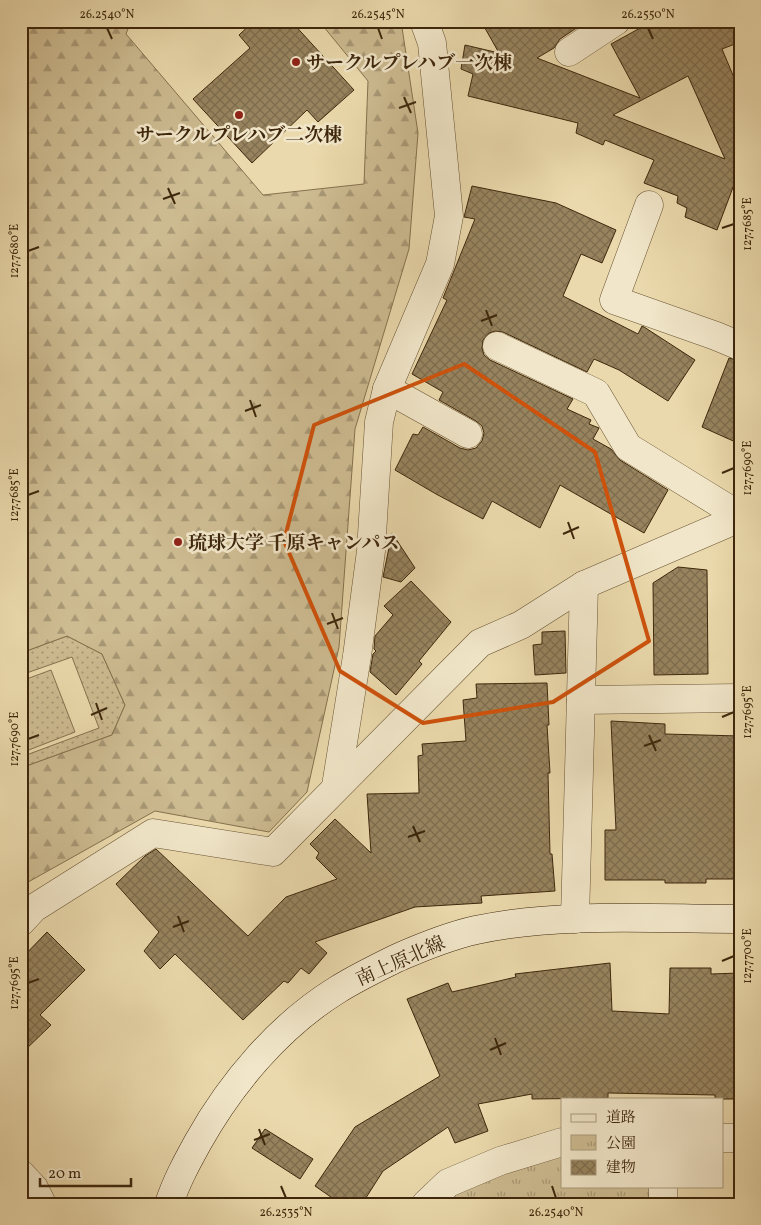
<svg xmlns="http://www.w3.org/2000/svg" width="761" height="1225" viewBox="0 0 761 1225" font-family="Vollkorn,'Noto Serif JP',serif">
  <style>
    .grass { fill: url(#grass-dots); stroke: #86714e }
    .forest { fill: url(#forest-firs); stroke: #86714e }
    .park { fill: url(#park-tufts); stroke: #86714e }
    .building { fill: url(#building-cross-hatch); stroke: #3e270c; fill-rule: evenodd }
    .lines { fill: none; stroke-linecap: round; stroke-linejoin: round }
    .street-casing { stroke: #695434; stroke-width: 29 }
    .secondary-casing { stroke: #3e270c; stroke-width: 29 }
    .street { stroke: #f1e6c9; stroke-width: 28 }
    .secondary { stroke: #f1e6c9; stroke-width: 28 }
    .marked { fill: none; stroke: #ce520c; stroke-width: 4; stroke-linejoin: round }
    .ticks { fill: none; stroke: #3e270c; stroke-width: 2 }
    .poi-dot { fill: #8f2418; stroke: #f1e6c9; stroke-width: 2 }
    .labels { text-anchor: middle; stroke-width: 5; stroke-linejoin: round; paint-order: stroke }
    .poi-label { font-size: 19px; font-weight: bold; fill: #3e270c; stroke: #f1e6c9; text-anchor: start }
    .street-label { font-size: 19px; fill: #3e270c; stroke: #f1e6c9 }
    .neatline { fill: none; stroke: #3e270c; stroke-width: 2 }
    .ticks-label { font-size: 12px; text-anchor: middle; fill: #3e270c }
  </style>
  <defs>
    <pattern id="grass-dots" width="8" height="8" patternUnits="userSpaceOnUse" patternTransform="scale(1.25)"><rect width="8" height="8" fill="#cdbb91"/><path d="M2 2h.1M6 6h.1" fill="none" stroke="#a89875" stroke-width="1.8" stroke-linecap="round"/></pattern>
    <pattern id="forest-firs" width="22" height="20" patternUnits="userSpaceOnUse" patternTransform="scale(1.25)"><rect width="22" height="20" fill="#cdbb91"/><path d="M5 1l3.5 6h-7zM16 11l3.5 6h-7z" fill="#a89875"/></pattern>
    <pattern id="park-tufts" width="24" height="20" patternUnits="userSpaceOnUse" patternTransform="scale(1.25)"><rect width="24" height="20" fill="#cdbb91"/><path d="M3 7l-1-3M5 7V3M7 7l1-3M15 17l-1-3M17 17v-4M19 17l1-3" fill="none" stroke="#a89875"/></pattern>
    <pattern id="building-cross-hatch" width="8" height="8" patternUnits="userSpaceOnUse" patternTransform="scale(1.25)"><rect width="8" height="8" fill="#97845f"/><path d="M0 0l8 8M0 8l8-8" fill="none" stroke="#7d6c4d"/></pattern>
  </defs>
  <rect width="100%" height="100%" fill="#ead9ac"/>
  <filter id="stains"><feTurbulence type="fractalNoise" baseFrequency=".004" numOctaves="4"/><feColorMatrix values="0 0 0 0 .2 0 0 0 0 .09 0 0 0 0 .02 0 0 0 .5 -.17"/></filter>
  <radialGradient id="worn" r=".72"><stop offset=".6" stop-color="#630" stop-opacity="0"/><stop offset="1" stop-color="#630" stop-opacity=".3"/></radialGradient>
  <g class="grass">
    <path d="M67 636 102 654 125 705 112 735 21 768V757L99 728 72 657 21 675V653Z"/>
    <path d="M51 670 75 732 21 753V681Z"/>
  </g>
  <path class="forest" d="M21 21H131L126 34 263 195 364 184 368 81 319 21H401L418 133 409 249 355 429 339 647 307 792 269 832 155 811 21 886V768L112 735 125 705 102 654 67 636 21 653Z"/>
  <path class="park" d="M562 1142V1186H663V1204H426Z"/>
  <g class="building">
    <path d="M254 21H291L354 90 318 122 307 110 252 163 193 99 250 48 239 35Z"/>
    <path d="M481 21H587L560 39 554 48 537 58 640 98 611 44 653 21H740V42L722 49 740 92V194L735 182 717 230 685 217 687 208 677 203 678 196 644 183 654 160 605 140 603 145 576 133 578 123 468 96 473 74 461 69 465 45 499 53ZM688 76 725 159 613 115Z"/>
    <path d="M472 186 556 203 616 230 602 263 581 254 563 296 638 334 642 326 644 327 695 360 668 401 619 370 594 359 587 372 503 332 495 331 489 333 483 340 482 348 484 355 490 360 573 399 567 409 591 420 589 424 599 428 593 439 611 449 620 460 668 490 644 533 560 485 540 528 492 501 483 519 436 494 395 470 413 434 418 435 423 427 460 448 468 450 476 448 482 441 484 433 482 426 476 421 439 400 443 392 412 374 447 300 443 298 475 219 464 217Z"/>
    <path d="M729 358 740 361V444L702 427Z"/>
    <path d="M392 533 415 568 401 582 383 577Z"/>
    <path d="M678 567 707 570 708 674 654 675 653 583Z"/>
    <path d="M411 581 451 622 419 661 422 664 396 695 370 672 373 654 376 651 374 649 375 636 393 615 384 606Z"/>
    <path d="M565 631 566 673 535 675 533 645 542 644V632Z"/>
    <path d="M547 683 549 725H547L550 773H548L550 854H552L555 891 481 896 482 903 415 907 315 942 327 953 309 974 301 968 288 983 284 981 243 1020 175 954 160 969 144 951 159 932 116 884 145 856 156 849 248 936 286 897 337 879 316 858 319 853 310 844 335 819 371 853 367 794 419 793 418 756 423 755 422 744 466 741 463 700 477 698 476 684Z"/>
    <path d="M611 721 665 724V734L740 736V879H706V883H665V880H605V830H616Z"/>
    <path d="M47 932 85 970 40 1015 51 1025 21 1054V959Z"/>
    <path d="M610 963 612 1011 669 1014 670 968H711V974L740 973V1099H715V1095L608 1093V1098L532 1099V1094L478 1104 488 1131 455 1143 448 1127 383 1171 362 1204H341L315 1186 355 1127 440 1076 407 999 448 983 452 992 516 977 515 974Z"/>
    <path d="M265 1129 313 1159 300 1179 252 1148Z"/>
  </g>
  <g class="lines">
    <defs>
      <g id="street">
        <path d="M569 52 616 21"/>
        <path d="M649 205 614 300 716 336 740 346"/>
        <path d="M497 346 596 393 628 447 740 516"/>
        <path d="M387 389 468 434"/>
        <path d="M581 700 740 698"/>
        <path d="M336 786 357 656 371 551 379 422 387 389 440 264 449 216 432 43 424 21"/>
        <path d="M575 919 584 585"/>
        <path d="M21 922 34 908 153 833 273 852 480 643 521 625 584 585 740 518"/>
        <path d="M722 1138H740"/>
        <path d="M21 1174 34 1188 42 1204"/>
        <path d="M663 1186V1204"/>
        <path d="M426 1204 448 1183 500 1161 562 1142"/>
      </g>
      <path id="secondary" d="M169 1204C176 1182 187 1162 198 1142 231 1083 279 1026 337 990 356 978 377 968 397 958 422 947 449 936 476 930 559 912 655 919 740 919"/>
    </defs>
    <use href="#street" class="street-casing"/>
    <use href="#secondary" class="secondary-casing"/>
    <use href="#street" class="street"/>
    <use href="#secondary" class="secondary"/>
  </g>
  <path class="marked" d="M464 364 595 452 649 641 553 702 423 723 340 671 284 541 314 425Z"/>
  <path class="ticks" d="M107 28 112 39M378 28 382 39M648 28 653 39M404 97 411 113M399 108 416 102M168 188 175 204M163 199 180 193M722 228 734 224M28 251 39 247M486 310 492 326M481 321 497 315M250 400 256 417M245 411 261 405M722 473 734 468M28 495 39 491M568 522 574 539M563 534 579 527M332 613 338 629M327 624 343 618M96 703 102 720M91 715 107 708M722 717 734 712M649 735 656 751M28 739 39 735M644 746 661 740M413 826 420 842M408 837 425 831M178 916 184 932M173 927 189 921M722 961 734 956M28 983 39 979M495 1038 501 1055M490 1050 506 1043M259 1129 265 1145M254 1140 270 1134M281 1186 286 1198M552 1186 556 1198"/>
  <g class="poi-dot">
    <circle cx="296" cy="62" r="5"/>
    <circle cx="239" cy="115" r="5"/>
    <circle cx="178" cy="542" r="5"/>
  </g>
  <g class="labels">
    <g class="poi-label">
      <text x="306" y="69">サークルプレハブ一次棟</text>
      <text x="239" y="141" text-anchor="middle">サークルプレハブ二次棟</text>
      <text x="188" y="549">琉球大学 千原キャンパス</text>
    </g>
    <g class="street-label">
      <text transform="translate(400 960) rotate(-24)" y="7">南上原北線</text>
    </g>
  </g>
  <rect width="761" height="1225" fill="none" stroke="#ead9ac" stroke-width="55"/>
  <rect x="561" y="1098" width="162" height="90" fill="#f1e6c9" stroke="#a99a7d"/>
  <rect x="571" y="1114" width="25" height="8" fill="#f1e6c9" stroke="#a99a7d"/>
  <text x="606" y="1122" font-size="15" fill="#3e270c">道路</text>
  <rect x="571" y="1135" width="25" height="15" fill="url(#park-tufts)" stroke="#a99a7d"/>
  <text x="606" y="1148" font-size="15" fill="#3e270c">公園</text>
  <rect x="571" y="1160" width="25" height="15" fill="url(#building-cross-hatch)" stroke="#a99a7d"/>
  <text x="606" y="1172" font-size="15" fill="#3e270c">建物</text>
  <path d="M40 1178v8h91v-8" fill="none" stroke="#3e270c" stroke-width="2.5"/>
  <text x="48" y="1178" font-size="15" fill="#3e270c" stroke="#f1e6c9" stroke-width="4" paint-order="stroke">20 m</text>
  <rect x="28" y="28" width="706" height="1170" class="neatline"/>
  <g class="ticks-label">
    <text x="107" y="18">26.2540°N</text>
    <text x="378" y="18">26.2545°N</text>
    <text x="648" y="18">26.2550°N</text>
    <text transform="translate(747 224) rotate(-90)" y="4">127.7685°E</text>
    <text transform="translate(14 251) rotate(-90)" y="4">127.7680°E</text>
    <text transform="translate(747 468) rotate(-90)" y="4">127.7690°E</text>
    <text transform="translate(14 495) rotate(-90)" y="4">127.7685°E</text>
    <text transform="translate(747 712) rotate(-90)" y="4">127.7695°E</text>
    <text transform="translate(14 739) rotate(-90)" y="4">127.7690°E</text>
    <text transform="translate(747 956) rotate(-90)" y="4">127.7700°E</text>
    <text transform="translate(14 983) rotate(-90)" y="4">127.7695°E</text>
    <text x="286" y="1216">26.2535°N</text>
    <text x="556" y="1216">26.2540°N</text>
  </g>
  <rect width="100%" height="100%" filter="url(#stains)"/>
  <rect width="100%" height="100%" fill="url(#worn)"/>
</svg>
